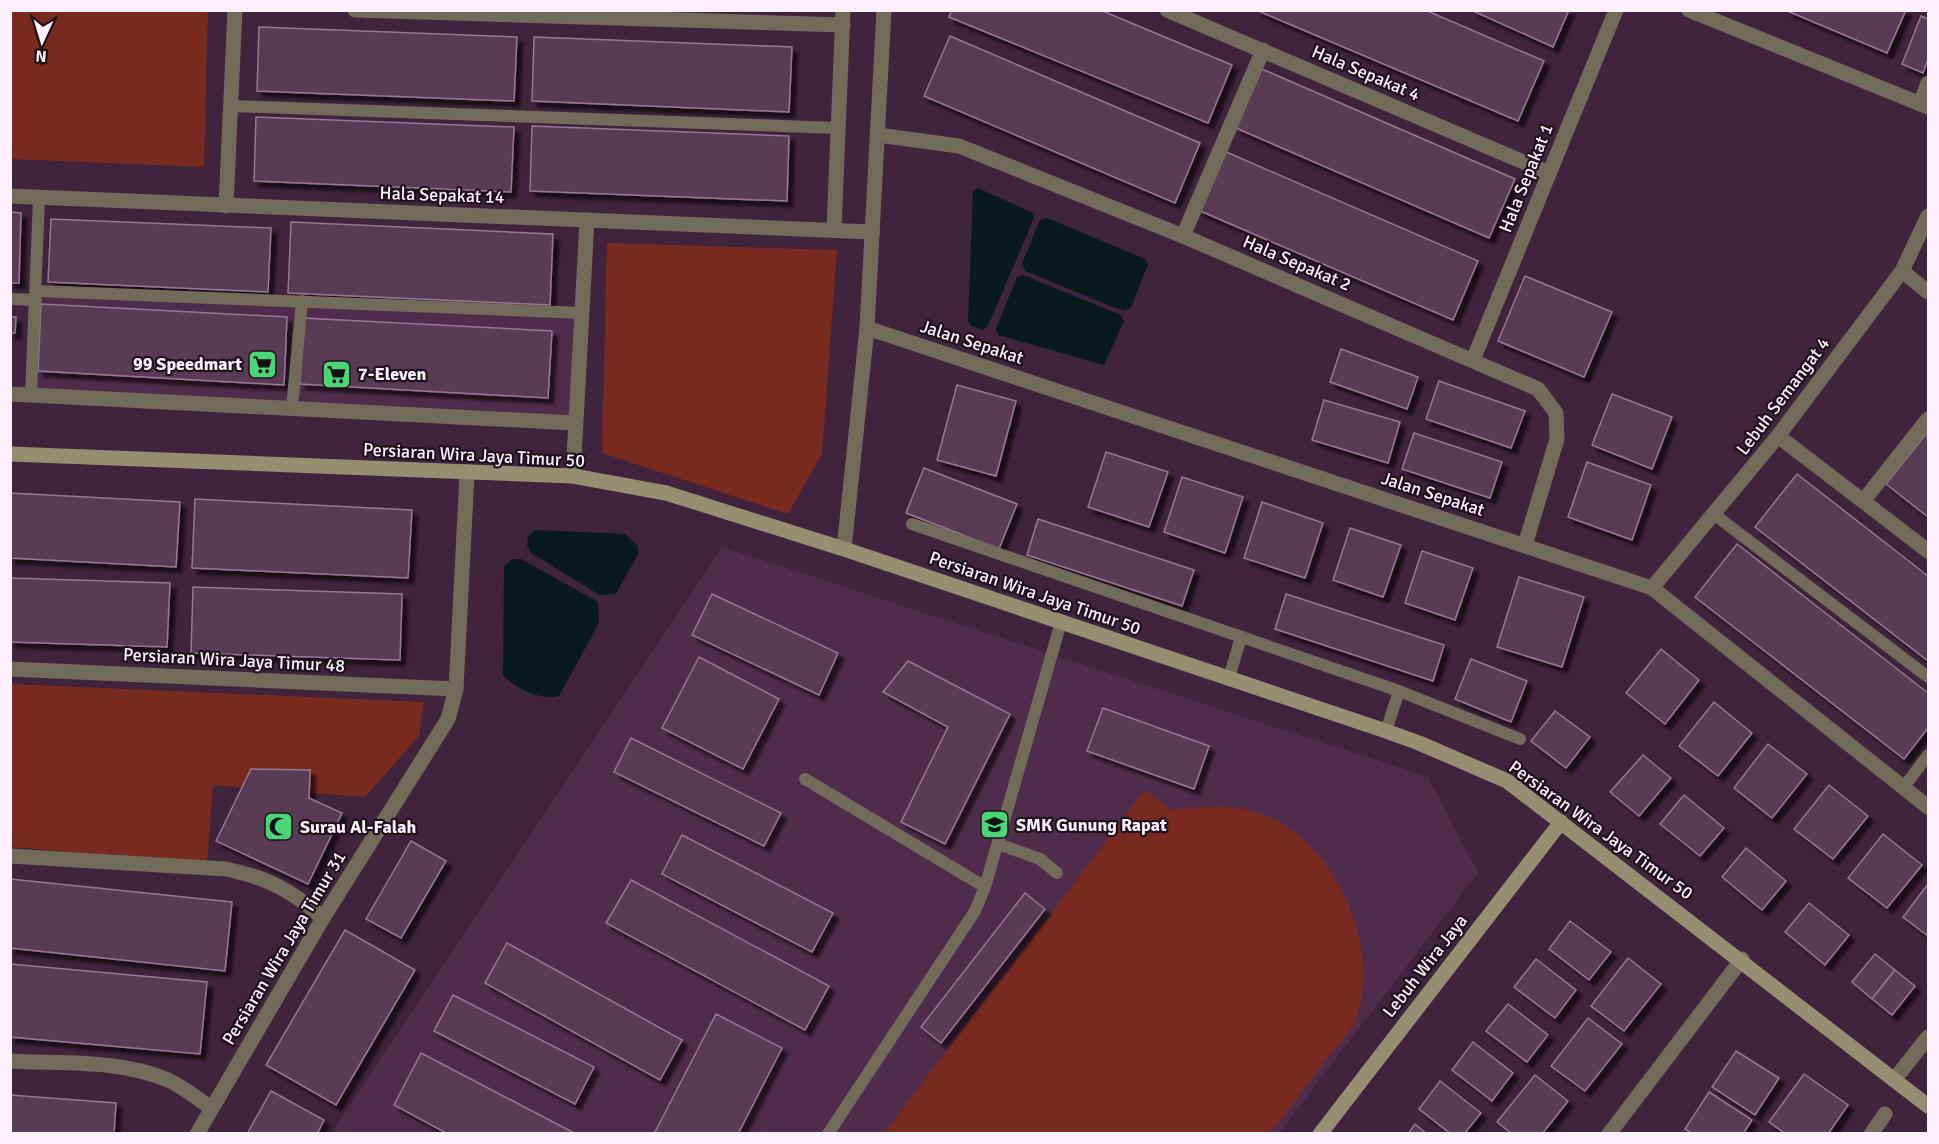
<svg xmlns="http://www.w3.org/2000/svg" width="1939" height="1144" viewBox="0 0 1939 1144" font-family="Signika,sans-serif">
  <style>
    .built { fill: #4f2c4b }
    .green { fill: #792a1f }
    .water { fill: #081a1d }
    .building { fill: #583a55; stroke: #997695; stroke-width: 1.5; filter: url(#shadow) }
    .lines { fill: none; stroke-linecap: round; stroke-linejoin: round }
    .lane { stroke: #726b5a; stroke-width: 12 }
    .street { stroke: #726b5a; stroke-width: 15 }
    .secondary { stroke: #978d71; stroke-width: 15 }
    .labels { text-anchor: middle; stroke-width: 4.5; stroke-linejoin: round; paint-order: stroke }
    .street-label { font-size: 18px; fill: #feeffc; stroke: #1f121d }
    .poi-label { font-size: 18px; font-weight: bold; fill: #feeffc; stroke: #1f121d; text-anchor: start }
  </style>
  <defs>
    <filter id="shadow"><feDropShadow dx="5.5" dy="5.5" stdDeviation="1.5" flood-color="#0009"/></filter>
  </defs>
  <rect width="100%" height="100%" fill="#40233d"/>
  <g class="built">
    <path d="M36 291 580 318 575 423 30 397Z"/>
    <path d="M722 547 1428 777 1478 873 1279 1133 331 1134Z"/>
  </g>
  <g class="green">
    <path d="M11 10 208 11 204 167 11 159Z"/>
    <path d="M607 243 837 250 822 454 788 514 602 453Z"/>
    <path d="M11 684 424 702 419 736 365 797 213 785 207 863 11 847Z"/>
    <path d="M1145 790 1171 810C1205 806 1238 803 1270 817 1337 848 1383 950 1355 1020 1351 1032 1339 1043 1331 1053 1311 1080 1290 1107 1270 1133H884Z"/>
  </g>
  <g class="water">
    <path d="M978 188 1033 213 1034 218 988 326 983 330 971 326 968 321 973 192Z"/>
    <path d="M1047 218 1145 259 1148 264 1131 308 1123 311 1025 271 1022 263 1040 220Z"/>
    <path d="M1023 275 1121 315 1124 321 1104 365 998 335 996 329 1017 277Z"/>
    <path d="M536 530 625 534 638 546V554L616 594 600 595 531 553 527 545 528 536Z"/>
    <path d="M512 559H521L598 602 599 623 559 696C541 701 516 689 503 675L504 567Z"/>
  </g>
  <g class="building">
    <path d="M952 10H1100L1232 65 1208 123 949 17Z"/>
    <path d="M1256 10H1425L1544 61 1518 121Z"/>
    <path d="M1471 10H1569L1553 47Z"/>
    <path d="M1785 10H1906L1887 53Z"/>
    <path d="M1921 16 1928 19V59L1923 73 1902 64Z"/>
    <path d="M259 27 517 37 514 101 257 91Z"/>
    <path d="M950 36 1200 143 1175 203 924 96Z"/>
    <path d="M534 37 792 47 789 112 532 101Z"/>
    <path d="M1262 69 1515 179 1489 238 1236 128Z"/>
    <path d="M256 117 514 127 511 192 254 181Z"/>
    <path d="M532 126 789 136 787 201 530 191Z"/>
    <path d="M1224 151 1478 261 1453 320 1198 210Z"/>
    <path d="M10 212 21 213 19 283H10Z"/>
    <path d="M51 219 271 228 268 292 48 282Z"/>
    <path d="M291 222 553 234 550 305 288 293Z"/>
    <path d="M1525 276 1612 312 1584 377 1498 341Z"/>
    <path d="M41 304 287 317 284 385 38 371Z"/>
    <path d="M10 317H16L15 333H10Z"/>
    <path d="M303 318 552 331 548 398 300 384Z"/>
    <path d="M1341 349 1418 377 1407 409 1330 382Z"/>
    <path d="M1439 381 1525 411 1511 448 1426 419Z"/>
    <path d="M957 385 1016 401 996 476 937 460Z"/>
    <path d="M1612 394 1672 417 1652 469 1592 445Z"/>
    <path d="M1324 400 1400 422 1388 463 1312 440Z"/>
    <path d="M1414 433 1502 462 1490 498 1402 469Z"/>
    <path d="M1927 433 1928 434V517L1886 484Z"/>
    <path d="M1106 452 1168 472 1149 527 1088 507Z"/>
    <path d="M1587 462 1651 485 1632 540 1568 517Z"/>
    <path d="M924 468 1017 504 999 549 906 513Z"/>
    <path d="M1797 474 1928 576V661L1755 527Z"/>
    <path d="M1182 477 1243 497 1225 553 1164 532Z"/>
    <path d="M10 493 180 502 176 567 10 558Z"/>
    <path d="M195 499 412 510 408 578 192 568Z"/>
    <path d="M1262 502 1323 523 1305 578 1244 558Z"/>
    <path d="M1038 519 1194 570 1182 606 1027 555Z"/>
    <path d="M1350 528 1401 545 1383 597 1333 580Z"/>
    <path d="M1737 544 1928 693V728L1904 759 1695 597Z"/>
    <path d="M1422 551 1473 568 1455 620 1405 603Z"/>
    <path d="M1519 577 1584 597 1562 667 1497 647Z"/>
    <path d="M10 578 170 583 167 647 10 642Z"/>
    <path d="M193 587 402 594 400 660 191 653Z"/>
    <path d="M712 594 838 653 819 695 692 635Z"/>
    <path d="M1286 594 1444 645 1433 681 1275 629Z"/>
    <path d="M1661 649 1699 680 1665 724 1626 693Z"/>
    <path d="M699 657 779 699 743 769 662 728Z"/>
    <path d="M1471 659 1527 681 1511 722 1455 699Z"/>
    <path d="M908 661 1010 714 945 844 901 822 948 727 883 692Z"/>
    <path d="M1714 702 1752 733 1718 776 1679 746Z"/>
    <path d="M1103 708 1209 746 1194 789 1087 751Z"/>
    <path d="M1555 711 1590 737 1566 768 1531 741Z"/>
    <path d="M631 738 781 813 764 846 614 772Z"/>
    <path d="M1768 744 1807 774 1772 818 1734 788Z"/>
    <path d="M1643 755 1671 778 1639 816 1610 792Z"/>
    <path d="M251 769 310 770 309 798 342 813 308 884 216 841Z"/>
    <path d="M1829 785 1868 816 1833 859 1794 829Z"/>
    <path d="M1684 795 1724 828 1700 856 1660 824Z"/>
    <path d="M1883 834 1922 865 1887 908 1848 878Z"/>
    <path d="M682 835 833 913 812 952 662 874Z"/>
    <path d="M411 841 446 861 401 938 366 919Z"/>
    <path d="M1746 848 1786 881 1762 910 1722 877Z"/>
    <path d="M10 879 232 902 225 971 10 948Z"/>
    <path d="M631 880 829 986 805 1030 606 923Z"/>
    <path d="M1928 884V936L1903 917Z"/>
    <path d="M1025 893 1045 909 941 1043 921 1027Z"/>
    <path d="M1809 903 1849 935 1825 965 1785 932Z"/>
    <path d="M1570 921 1611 952 1589 980 1549 949Z"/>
    <path d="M345 930 415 970 336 1105 266 1065Z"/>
    <path d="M507 943 682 1040 660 1080 485 983Z"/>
    <path d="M1875 954 1895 970 1872 999 1852 982Z"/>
    <path d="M1628 958 1661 984 1624 1031 1591 1006Z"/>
    <path d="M1536 959 1576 990 1555 1018 1514 987Z"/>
    <path d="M10 964 207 982 200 1054 10 1037Z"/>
    <path d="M1895 970 1915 986 1892 1015 1872 999Z"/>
    <path d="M453 995 594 1067 575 1104 434 1031Z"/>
    <path d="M1508 1004 1548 1035 1527 1062 1486 1031Z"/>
    <path d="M716 1014 782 1048 738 1134H654Z"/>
    <path d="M1588 1018 1622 1044 1585 1091 1551 1066Z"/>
    <path d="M1473 1042 1513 1073 1492 1101 1452 1070Z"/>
    <path d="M1736 1051 1779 1078 1755 1115 1712 1087Z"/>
    <path d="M421 1053 576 1134H448L394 1105Z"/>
    <path d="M1804 1074 1848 1105 1828 1134H1786L1769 1122Z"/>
    <path d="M1535 1075 1568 1101 1542 1134H1512L1497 1122Z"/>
    <path d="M1440 1081 1481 1113 1464 1134H1451L1419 1109Z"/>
    <path d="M271 1091 324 1120 317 1134H247Z"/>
    <path d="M1709 1092 1752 1120 1743 1134H1693L1685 1129Z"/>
    <path d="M10 1095 116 1103 114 1134H10Z"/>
    <path d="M1415 1124 1427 1134H1408Z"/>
  </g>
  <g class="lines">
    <g class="lane">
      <path d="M232 106 837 128"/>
      <path d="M37 291 583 313"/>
      <path d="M10 299 36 300"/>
      <path d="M31 395 39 198"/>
      <path d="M292 408 302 301"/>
      <path d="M1715 515 1928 677"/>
      <path d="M912 524 1399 691 1520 739"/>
      <path d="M1229 678 1241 637"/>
      <path d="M1386 731 1399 691"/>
      <path d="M805 779 985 887"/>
      <path d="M1904 787 1928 755"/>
      <path d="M998 844 1040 859 1057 873"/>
      <path d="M828 1134 975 911 985 887 1061 622"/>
    </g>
    <g class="street">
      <path d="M355 10 843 25"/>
      <path d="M1167 10 1549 173"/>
      <path d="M1689 10 1928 107"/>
      <path d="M1920 104 1928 83"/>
      <path d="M878 135 959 146 1183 236 1538 389 1556 413 1557 439 1525 545"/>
      <path d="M10 196 872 232"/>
      <path d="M226 206 235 10"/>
      <path d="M834 230 843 10"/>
      <path d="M1183 236 1263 50"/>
      <path d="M1902 271 1928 292"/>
      <path d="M867 328 1652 588 1928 807"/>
      <path d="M1473 360 1616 10"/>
      <path d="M10 394 575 423"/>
      <path d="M1778 436 1928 551"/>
      <path d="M573 476 587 220"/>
      <path d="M1864 500 1928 419"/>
      <path d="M844 549 867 328 884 10"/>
      <path d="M1652 588 1778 436 1902 271 1928 216"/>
      <path d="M10 669 456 689"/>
      <path d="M10 856 226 869C268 878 291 890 323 918"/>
      <path d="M10 1061C62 1064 119 1059 168 1080 183 1087 197 1098 211 1108"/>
      <path d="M1894 1080 1928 1037"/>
      <path d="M197 1134 323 918 448 719 456 689 467 474"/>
      <path d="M1609 1134 1742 959"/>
      <path d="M1871 1134 1885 1114"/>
    </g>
    <g class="secondary">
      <path d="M10 454 573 476 666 493 844 549 1386 731 1419 743 1507 781 1928 1106"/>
      <path d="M1320 1134 1561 822"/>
    </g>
  </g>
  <defs>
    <symbol id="supermarket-square" viewBox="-11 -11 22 22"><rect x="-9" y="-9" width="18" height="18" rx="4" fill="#4ad677" stroke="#1f121d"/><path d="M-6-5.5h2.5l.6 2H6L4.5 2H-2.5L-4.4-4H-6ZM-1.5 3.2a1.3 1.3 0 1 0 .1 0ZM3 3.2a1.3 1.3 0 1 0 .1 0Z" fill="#111"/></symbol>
    <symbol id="school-square" viewBox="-11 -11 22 22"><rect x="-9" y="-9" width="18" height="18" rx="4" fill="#4ad677" stroke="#1f121d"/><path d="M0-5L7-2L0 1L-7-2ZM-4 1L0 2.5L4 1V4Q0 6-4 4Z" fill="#111"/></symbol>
    <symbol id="mosque-square" viewBox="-11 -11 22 22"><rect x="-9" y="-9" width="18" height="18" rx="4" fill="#4ad677" stroke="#1f121d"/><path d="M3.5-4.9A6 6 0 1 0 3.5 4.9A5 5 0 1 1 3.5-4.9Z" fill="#111"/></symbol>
  </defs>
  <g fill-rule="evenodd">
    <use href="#supermarket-square" x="246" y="348" width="33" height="33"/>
    <use href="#supermarket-square" x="320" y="358" width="33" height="33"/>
    <use href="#school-square" x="978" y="808" width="33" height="33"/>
    <use href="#mosque-square" x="262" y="810" width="33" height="33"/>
  </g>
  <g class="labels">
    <g class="street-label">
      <text transform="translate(1366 73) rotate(23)" y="6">Hala Sepakat 4</text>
      <text transform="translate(1526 178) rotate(-68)" y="6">Hala Sepakat 1</text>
      <text transform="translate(442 195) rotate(2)" y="6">Hala Sepakat 14</text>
      <text transform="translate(1297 263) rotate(23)" y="6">Hala Sepakat 2</text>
      <text transform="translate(972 342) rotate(18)" y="6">Jalan Sepakat</text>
      <text transform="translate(1783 396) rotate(-53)" y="6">Lebuh Semangat 4</text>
      <text transform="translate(474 455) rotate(3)" y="6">Persiaran Wira Jaya Timur 50</text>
      <text transform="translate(1433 494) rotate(18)" y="6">Jalan Sepakat</text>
      <text transform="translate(1035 593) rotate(19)" y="6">Persiaran Wira Jaya Timur 50</text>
      <text transform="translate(234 660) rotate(3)" y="6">Persiaran Wira Jaya Timur 48</text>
      <text transform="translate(1601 830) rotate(36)" y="6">Persiaran Wira Jaya Timur 50</text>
      <text transform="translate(284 948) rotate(-59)" y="6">Persiaran Wira Jaya Timur 31</text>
      <text transform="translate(1425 966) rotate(-52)" y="6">Lebuh Wira Jaya</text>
    </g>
    <g class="poi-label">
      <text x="242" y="370" text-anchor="end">99 Speedmart</text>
      <text x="358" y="380">7-Eleven</text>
      <text x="1016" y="831">SMK Gunung Rapat</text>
      <text x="300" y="833">Surau Al-Falah</text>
    </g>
  </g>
  <rect width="1939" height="1144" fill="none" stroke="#feeffc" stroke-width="24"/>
  <g transform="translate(42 42) rotate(184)" stroke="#1f121d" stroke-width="4.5" paint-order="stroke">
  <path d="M0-4.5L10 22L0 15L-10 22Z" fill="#feeffc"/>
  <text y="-9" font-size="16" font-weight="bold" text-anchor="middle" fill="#feeffc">N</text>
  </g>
</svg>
